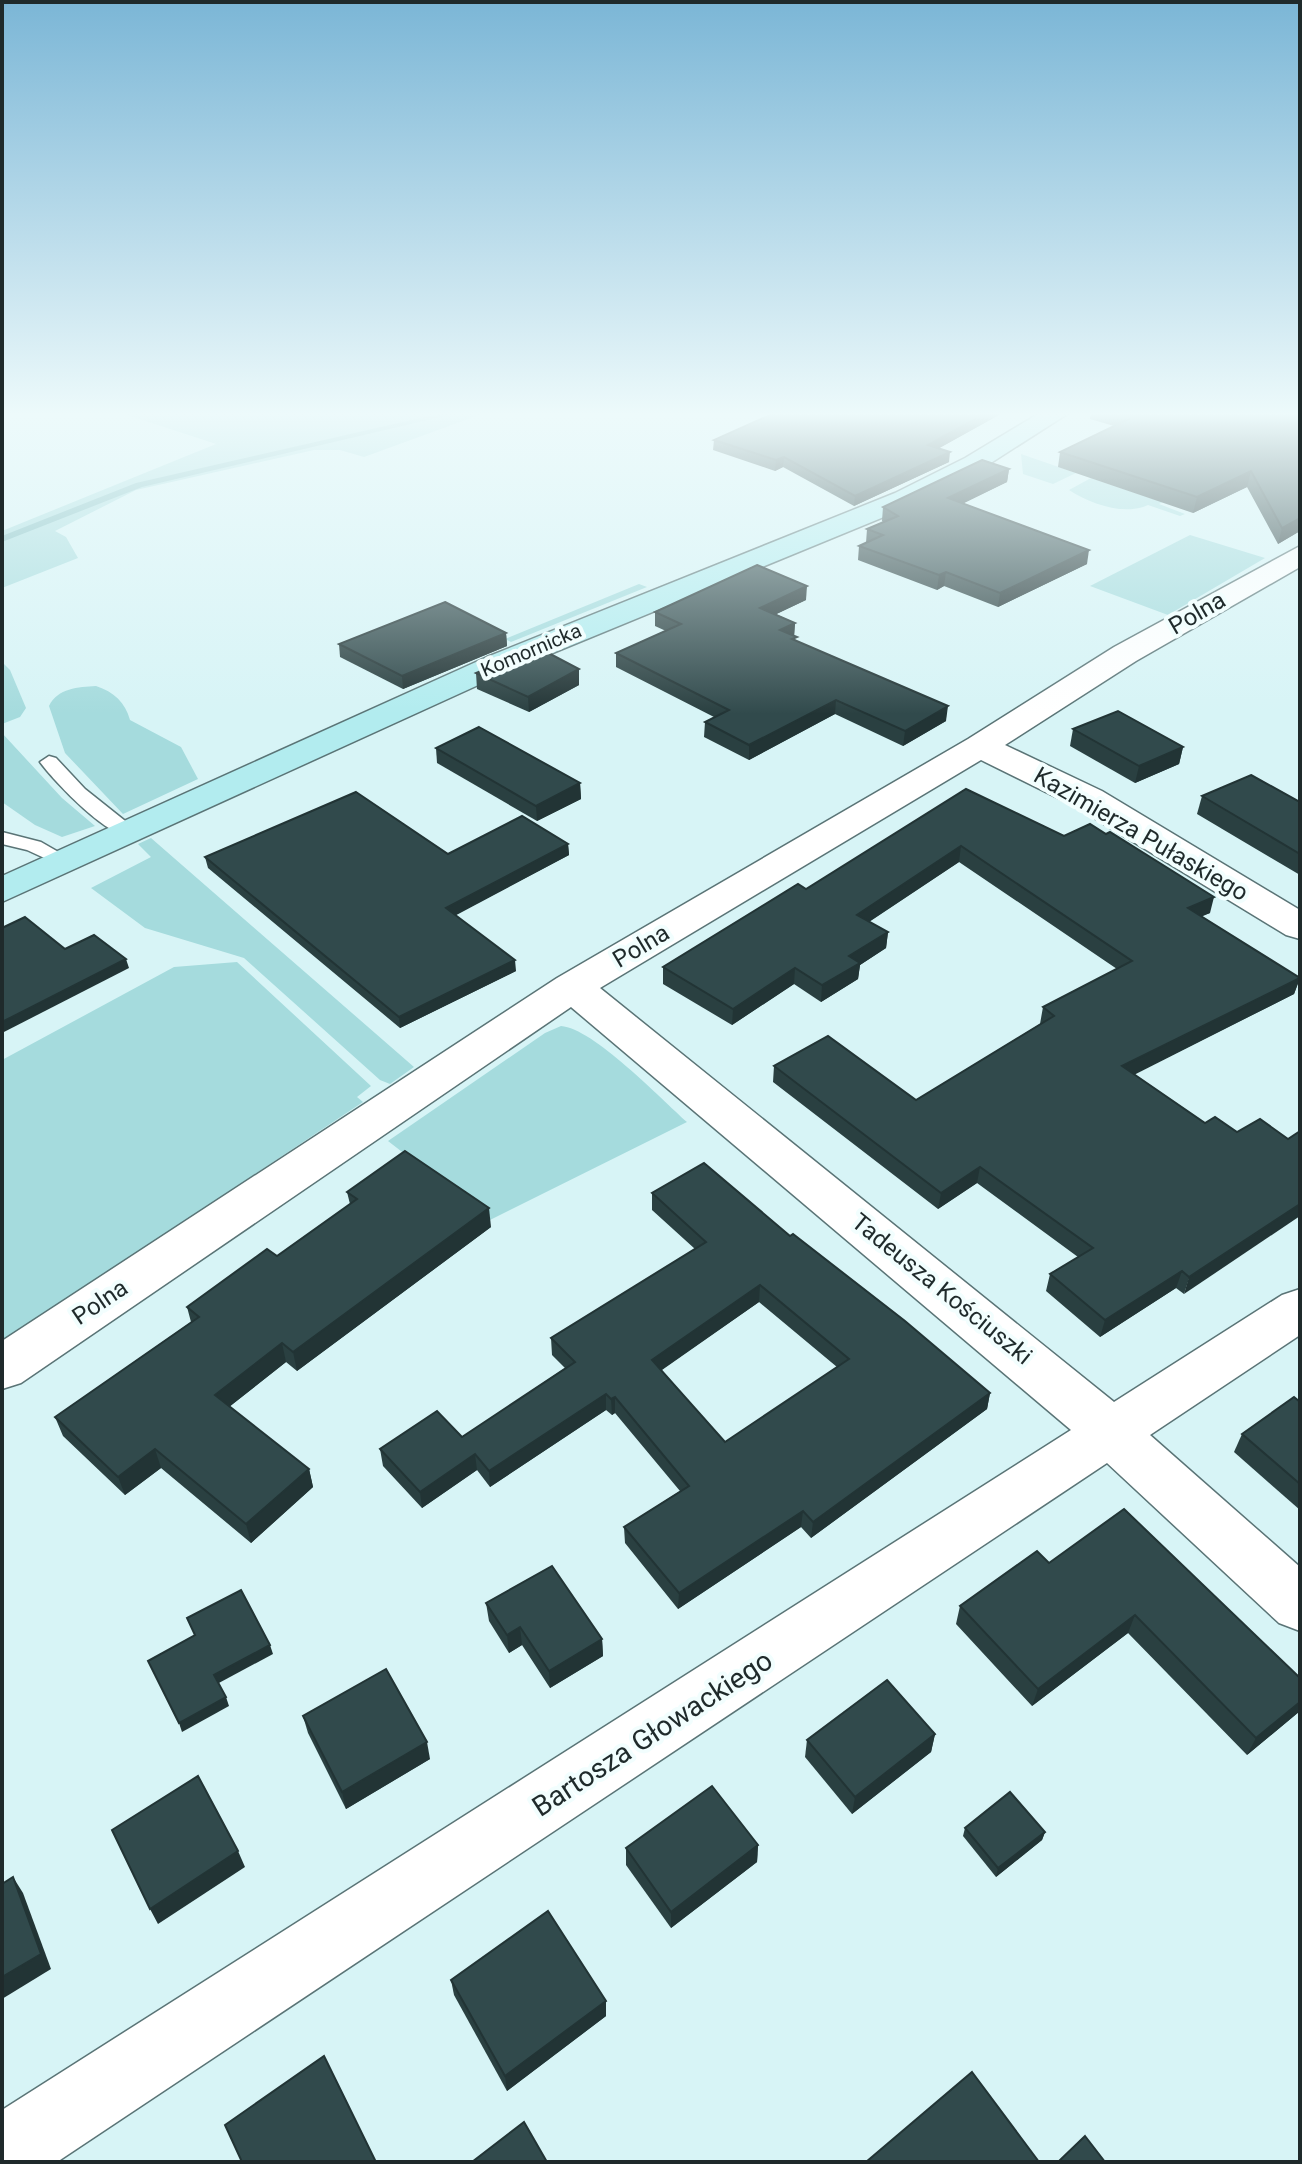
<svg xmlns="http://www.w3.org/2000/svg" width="1302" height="2164" viewBox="0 0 1302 2164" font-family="Roboto,sans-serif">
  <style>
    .green { fill: #a5dbdd }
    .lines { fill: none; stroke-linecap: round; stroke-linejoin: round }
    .stream { fill: #79b9bc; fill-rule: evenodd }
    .lane-casing { stroke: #5a7476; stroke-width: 3 }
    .street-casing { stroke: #5a7476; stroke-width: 3 }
    .secondary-casing { stroke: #5a7476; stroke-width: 3 }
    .lane { fill: #fff; fill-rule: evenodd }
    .street { fill: #fff; fill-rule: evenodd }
    .secondary { fill: #b2ecef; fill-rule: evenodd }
    .wall { fill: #2a4041; fill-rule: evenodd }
    .shaded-wall { fill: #223435 }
    .building { fill: #314a4c; stroke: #223435; stroke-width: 2; fill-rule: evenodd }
    .labels { text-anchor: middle; stroke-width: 8; stroke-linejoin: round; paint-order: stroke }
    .far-street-label { font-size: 20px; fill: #1f2a2b; stroke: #f2fefe }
    .street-label { font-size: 24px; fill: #1f2a2b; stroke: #f2fefe }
    .near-street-label { font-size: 28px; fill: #1f2a2b; stroke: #f2fefe }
  </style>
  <rect width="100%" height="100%" fill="#d7f4f6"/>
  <g class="green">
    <path d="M115 411H490L364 457 340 450H314L136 490 55 531 66 537 78 558 2 588V531L216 444Z"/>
    <path d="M1021 454 1076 473 1053 484 1023 474Z"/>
    <path d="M1226 469 1159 504 1185 514 1180 516 1148 505C1125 516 1090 504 1069 490L1091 478 1153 499Z"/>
    <path d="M1190 535 1265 558 1168 615 1090 586Z"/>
    <path d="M639 584 647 587 511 642 505 639Z"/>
    <path d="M2 662 10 670 26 708 20 717 2 724Z"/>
    <path d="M96 686C114 692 125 702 130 720L181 747 198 779 123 814 65 753 49 706C58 688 78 687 96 686Z"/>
    <path d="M2 733 62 798 95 826 62 837 35 825 2 802Z"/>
    <path d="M151 838 414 1067 390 1084 380 1080 244 958 145 928 91 888 151 857 138 844Z"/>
    <path d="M237 962 371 1086 357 1097 363 1102 2 1343V1060L174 967Z"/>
    <path d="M561 1026C593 1028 661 1099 687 1122L490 1220 388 1141 545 1033Z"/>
  </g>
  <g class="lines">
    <path class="stream" d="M451 411H466L142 487 2 542V536L136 483Z"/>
    <defs>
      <g id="lane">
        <path d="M49 756 56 758 85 789 134 828 137 832 134 836C111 842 54 781 40 762Z"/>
        <path d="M2 832 41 842 74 861 64 867 27 850 2 844Z"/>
      </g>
      <path id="street" d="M1300 546V567L1136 661 1005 745 1102 791 1300 910V939L1286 935 1076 807 981 760 600 988 1114 1402 1282 1295 1300 1289V1335L1150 1435 1300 1567V1631L1279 1623 1107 1463 57 2162H2V2110L1071 1430 571 1007 21 1383 2 1389V1341L557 978 968 739 1114 647Z"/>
      <path id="secondary" d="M1043 411H1072L983 468 913 505 509 671 2 902V876L487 657 895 493 965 458Z"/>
    </defs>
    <use href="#lane" class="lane-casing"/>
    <use href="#street" class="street-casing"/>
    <use href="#secondary" class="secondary-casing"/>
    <use href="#lane" class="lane"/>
    <use href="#street" class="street"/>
    <use href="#secondary" class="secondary"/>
  </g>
  <g class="wall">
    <path d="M779 411H1006L939 448 949 462 854 506 783 467 775 471 713 450 714 440Z"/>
    <path d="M1091 411H1300V531L1278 544 1247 487 1193 513 1058 467 1060 452 1114 426 1090 419Z"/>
    <path d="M1009 469 1007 482 963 503 1087 564 998 607 944 586 937 590 858 560 859 546 866 543 867 529 883 522 882 521 883 507Z"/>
    <path d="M806 600 776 614 795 623 794 636 796 641 946 721 903 746 835 714 749 760 704 737 705 722 714 717 616 667V653L666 631 655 626V612Z"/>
    <path d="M506 633 507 646 403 689 340 657 339 644Z"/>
    <path d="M476 673 579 685 529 712 477 689Z"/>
    <path d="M1073 729 1183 747 1179 764 1135 783 1070 746Z"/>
    <path d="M436 748 580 783 581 799 537 821 437 763Z"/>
    <path d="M966 789 1210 913 1201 916 1300 978 1294 994 1134 1074 1205 1123 1237 1132 1184 1294 1176 1288 1100 1337 1046 1291 1050 1274 1078 1257 977 1183 938 1209 773 1082 774 1066 916 1100 1040 1024 1043 1007 1117 969 959 862 869 922 888 932 886 948 860 965 858 979 821 1002 794 984 732 1025 663 984V967L806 889Z"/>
    <path d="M1202 796 1300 802V875L1197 814Z"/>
    <path d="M568 844 569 855 455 915 516 971 400 1028 208 868 205 857 448 854Z"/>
    <path d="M347 1192 491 1227 297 1371 286 1362 229 1407 309 1469 313 1487 251 1543 161 1468 125 1495 63 1436 55 1417 191 1322 187 1307 277 1256 350 1204Z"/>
    <path d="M652 1193 790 1236 990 1393 987 1409 811 1538 801 1527 678 1609 625 1543 624 1527 680 1491 615 1413 612 1415 606 1410 490 1487 477 1470 422 1508 383 1466 380 1449 462 1437 565 1368 552 1355 551 1338 695 1249 652 1210ZM759 1302 837 1367 725 1442 661 1370Z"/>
    <path d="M1300 1402V1510L1234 1452 1242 1434Z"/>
    <path d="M1049 1563 1300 1678V1711L1247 1755 1128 1633 1032 1706 956 1624 960 1606Z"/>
    <path d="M486 1603 602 1639 603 1656 550 1688 522 1645 509 1653 489 1621Z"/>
    <path d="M303 1716 430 1759 346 1809 308 1733Z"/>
    <path d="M935 1734 931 1752 852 1814 805 1757 807 1740Z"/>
    <path d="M965 1828 1045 1832 1042 1840 996 1877 963 1836Z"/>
    <path d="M758 1845 757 1862 671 1928 626 1865V1848Z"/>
    <path d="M451 1980 606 2016 507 2091 454 1995Z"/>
  </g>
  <g class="shaded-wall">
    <path d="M990 411H1006L927 455 928 445Z"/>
    <path d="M950 452 949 462 854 506 855 496Z"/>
    <path d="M784 457 783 467 775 471 776 460Z"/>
    <path d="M1009 469 1007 482 946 512 948 498Z"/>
    <path d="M1251 471 1247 487 1193 513 1197 497Z"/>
    <path d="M1300 518V531L1278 544 1282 528Z"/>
    <path d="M1089 550 1087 564 998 607 1000 593Z"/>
    <path d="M946 572 944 586 937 590 939 575Z"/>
    <path d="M807 586 806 600 760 622V608Z"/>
    <path d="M795 623 794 637 780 630Z"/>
    <path d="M506 633 507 646 403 689 402 676Z"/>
    <path d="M579 669V685L529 712 528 697Z"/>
    <path d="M836 700 835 714 749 760V745Z"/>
    <path d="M948 706 946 721 903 746 905 731Z"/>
    <path d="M1183 747 1179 764 1135 783 1139 766Z"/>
    <path d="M580 783 581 799 537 821 536 806Z"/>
    <path d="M568 844 569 855 447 920 446 908Z"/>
    <path d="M961 846 959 862 855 931 857 915Z"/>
    <path d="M1214 897 1210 913 1184 924 1188 908Z"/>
    <path d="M888 932 886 948 860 965 858 979 821 1002 822 985 849 956Z"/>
    <path d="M126 959 129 968 2 1033V1022Z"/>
    <path d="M515 960 516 971 400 1028 399 1017Z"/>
    <path d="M795 968 794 984 732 1025 733 1009Z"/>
    <path d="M1300 978 1294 994 1118 1083 1122 1066Z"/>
    <path d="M980 1167 977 1183 938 1209 941 1193Z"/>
    <path d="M1300 1204V1216L1184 1294 1189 1277Z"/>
    <path d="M489 1208 491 1227 297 1371 293 1352Z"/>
    <path d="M1182 1271 1176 1288 1100 1337 1105 1320Z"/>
    <path d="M760 1285 759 1302 652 1377V1360Z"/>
    <path d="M282 1343 286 1362 220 1414 215 1395Z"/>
    <path d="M990 1393 987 1409 811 1538 813 1522Z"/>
    <path d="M606 1394V1410L490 1487 489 1471Z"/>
    <path d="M615 1397V1413L612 1415 611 1399Z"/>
    <path d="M155 1449 161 1468 125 1495 118 1477Z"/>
    <path d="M475 1454 477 1470 422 1508 420 1492Z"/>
    <path d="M309 1469 313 1487 251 1543 246 1524Z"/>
    <path d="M803 1511 801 1527 678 1609 679 1593Z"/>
    <path d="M1135 1615 1128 1633 1032 1706 1038 1689Z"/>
    <path d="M520 1627 522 1645 509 1653 507 1635Z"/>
    <path d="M602 1639 603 1656 550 1688 549 1671Z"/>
    <path d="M270 1645 273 1654 217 1684 214 1675Z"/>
    <path d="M226 1697 229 1706 182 1732 179 1723Z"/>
    <path d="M1300 1702V1711L1247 1755 1256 1738Z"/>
    <path d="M935 1734 931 1752 852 1814 855 1797Z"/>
    <path d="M427 1742 430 1759 346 1809 342 1792Z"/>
    <path d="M1045 1832 1042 1840 996 1877 998 1868Z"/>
    <path d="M758 1845 757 1862 671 1928V1912Z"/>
    <path d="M238 1851 245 1867 158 1924 150 1909Z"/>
    <path d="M13 1877 23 1893 51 1969 2 1999V1977Z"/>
    <path d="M606 2001V2016L507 2091 505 2076Z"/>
  </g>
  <g class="building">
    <path d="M779 411H990L928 445 950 452 855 496 784 457 776 460 714 440Z"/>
    <path d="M1118 411H1300V518L1282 528 1251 471 1197 497 1060 452 1135 416Z"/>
    <path d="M982 460 1009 469 948 498 1089 550 1000 593 946 572 939 575 859 546 883 535 867 529 898 516 883 507Z"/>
    <path d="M757 565 807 586 760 608 795 623 780 630 797 637 792 639 948 706 905 731 836 700 749 745 705 722 729 710 616 653 681 624 655 612Z"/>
    <path d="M445 602 506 633 402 676 339 644Z"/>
    <path d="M537 647 579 669 528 697 476 673Z"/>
    <path d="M1118 711 1183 747 1139 766 1073 729Z"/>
    <path d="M479 727 580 783 536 806 436 748Z"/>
    <path d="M1251 775 1300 802V854L1202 796Z"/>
    <path d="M966 789 1064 836 1090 824 1106 834 1110 832 1214 897 1188 908 1300 978 1122 1066 1205 1123 1215 1117 1237 1132 1260 1119 1288 1139 1300 1131V1204L1189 1277 1182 1271 1105 1320 1050 1274 1093 1248 980 1167 941 1193 774 1066 828 1036 916 1100 1054 1016 1043 1007 1132 961 961 846 857 915 888 932 849 956 860 963 822 985 795 968 733 1009 663 967 798 884 806 889Z"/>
    <path d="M356 792 448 854 522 816 568 844 446 908 515 960 399 1017 205 857Z"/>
    <path d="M25 917 65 949 94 935 126 959 2 1022V928Z"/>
    <path d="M405 1151 489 1208 293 1352 282 1343 215 1395 309 1469 246 1524 155 1449 118 1477 55 1417 199 1317 187 1307 267 1249 277 1256 357 1199 347 1192Z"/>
    <path d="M704 1163 790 1236 793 1234 905 1321 990 1393 813 1522 803 1511 679 1593 624 1527 689 1486 615 1397 611 1399 606 1394 489 1471 475 1454 420 1492 380 1449 437 1411 462 1437 575 1362 551 1338 706 1242 652 1193ZM760 1285 849 1359 725 1442 652 1360Z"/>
    <path d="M1294 1397 1300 1402V1484L1242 1434Z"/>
    <path d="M1124 1509 1300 1678V1702L1256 1738 1135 1615 1038 1689 960 1606 1037 1551 1049 1563Z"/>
    <path d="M552 1566 602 1639 549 1671 520 1627 507 1635 486 1603Z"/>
    <path d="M241 1590 270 1645 214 1675 226 1697 179 1723 148 1661 195 1635 187 1618Z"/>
    <path d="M386 1669 427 1742 342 1792 303 1716Z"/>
    <path d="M887 1680 935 1734 855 1797 807 1740Z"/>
    <path d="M198 1776 238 1851 150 1909 112 1830Z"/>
    <path d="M712 1786 758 1845 671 1912 626 1848Z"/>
    <path d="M1010 1792 1045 1832 998 1868 965 1828Z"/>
    <path d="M13 1877 41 1954 2 1977V1884Z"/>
    <path d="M548 1911 606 2001 505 2076 451 1980Z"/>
    <path d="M324 2056 375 2160 373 2162H242L225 2125Z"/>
    <path d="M972 2072 1039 2162H866Z"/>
    <path d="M524 2122 547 2162H472Z"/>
    <path d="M1085 2136 1105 2162H1058Z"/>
  </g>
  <linearGradient id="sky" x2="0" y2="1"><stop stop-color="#7bb6d6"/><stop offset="0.58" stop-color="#edfafb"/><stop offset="1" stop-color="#edfafb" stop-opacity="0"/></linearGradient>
  <rect width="1302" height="714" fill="url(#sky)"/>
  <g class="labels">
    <g class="far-street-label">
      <text transform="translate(531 650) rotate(-23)" y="7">Komornicka</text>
    </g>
    <g class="street-label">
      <text transform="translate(1197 613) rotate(-30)" y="8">Polna</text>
      <text transform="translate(1141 834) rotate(30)" y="8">Kazimierza Pułaskiego</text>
      <text transform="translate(641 946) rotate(-31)" y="8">Polna</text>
      <text transform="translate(942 1289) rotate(39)" y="8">Tadeusza Kościuszki</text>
      <text transform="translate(100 1302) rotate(-34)" y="8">Polna</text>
    </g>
    <g class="near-street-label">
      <text transform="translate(652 1733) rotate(-33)" y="10">Bartosza Głowackiego</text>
    </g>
  </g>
  <rect width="1302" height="2164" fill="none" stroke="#1f2a2b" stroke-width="8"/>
</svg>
